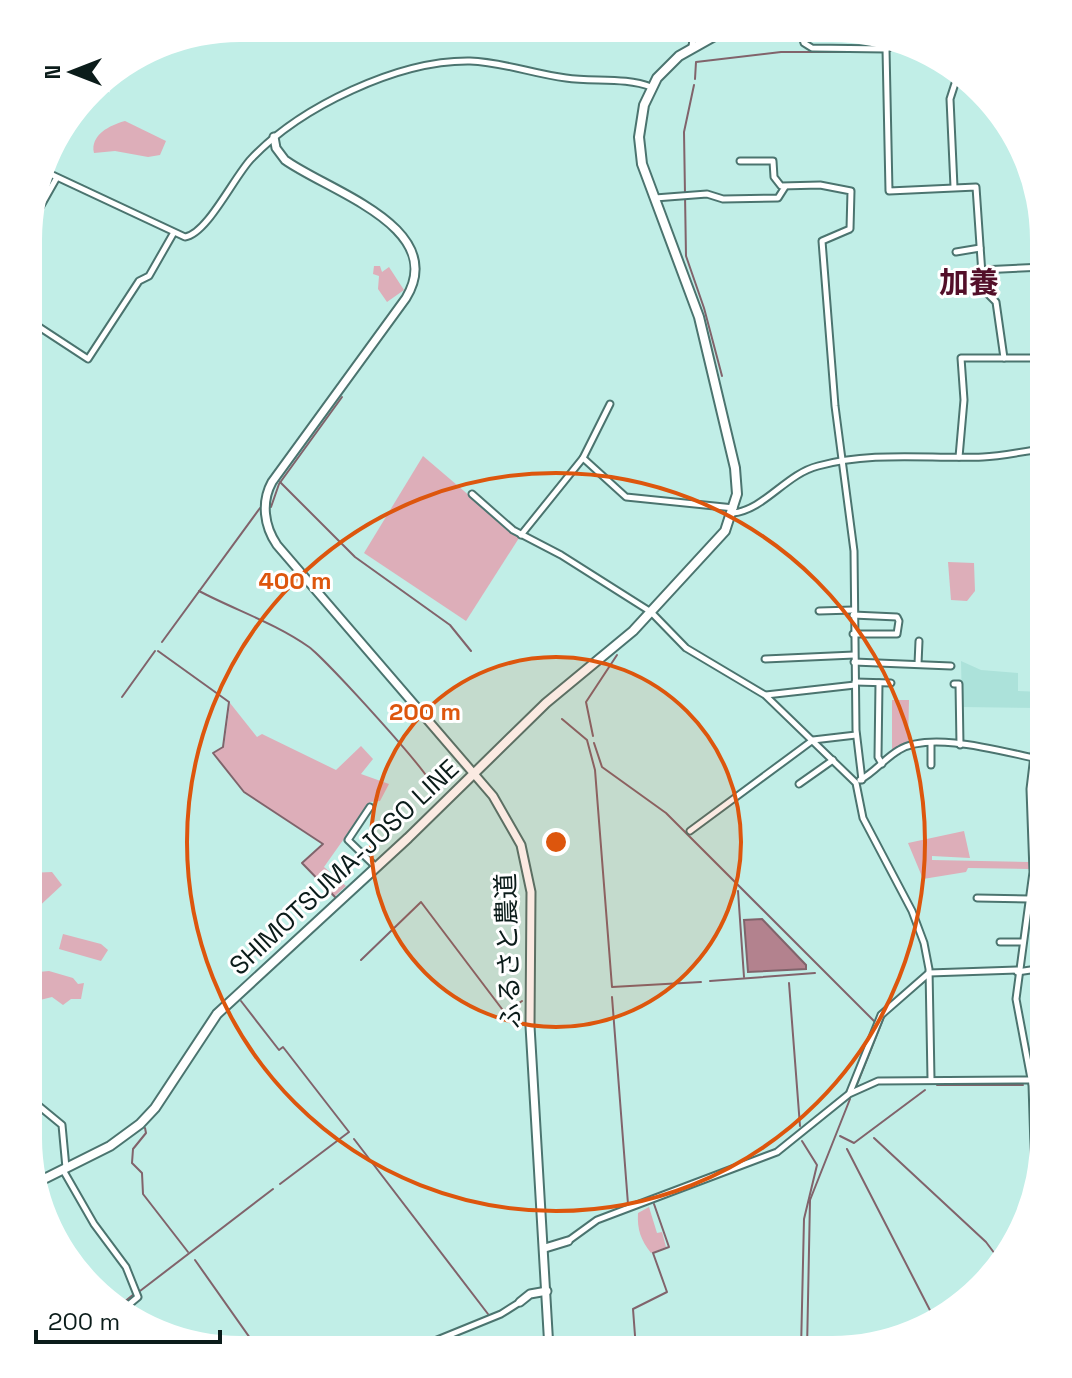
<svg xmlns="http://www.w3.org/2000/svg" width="1072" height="1378" viewBox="0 0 1072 1378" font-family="'Space Grotesk','Noto Sans JP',sans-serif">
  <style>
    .built { fill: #ace2da }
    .green { fill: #ddaeb9 }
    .water { fill: #b3828e; stroke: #81636b; stroke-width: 2 }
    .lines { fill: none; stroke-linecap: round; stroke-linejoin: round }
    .stream { stroke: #81636b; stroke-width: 2 }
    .minor-casing { stroke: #4b746f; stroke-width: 9 }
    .tertiary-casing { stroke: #4b746f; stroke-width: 11 }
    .secondary-casing { stroke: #4b746f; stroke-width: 12 }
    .minor { stroke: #fff; stroke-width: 5 }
    .tertiary { stroke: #fff; stroke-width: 7 }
    .secondary { stroke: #fff; stroke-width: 8 }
    .ring { fill: none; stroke: #dd560d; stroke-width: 4 }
    .labels { text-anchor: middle; stroke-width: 6; stroke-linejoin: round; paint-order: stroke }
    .street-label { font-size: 26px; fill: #0b1c1a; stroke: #fff }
    .quarter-label { font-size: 30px; font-weight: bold; fill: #530f29; stroke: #fff }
    .centre { fill: #dd560d; stroke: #fff; stroke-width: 4 }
    .ring-label { font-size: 24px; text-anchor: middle; font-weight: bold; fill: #dd560d; stroke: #fff; stroke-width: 6; stroke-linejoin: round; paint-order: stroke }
  </style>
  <rect width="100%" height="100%" fill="#c1eee7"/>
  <path class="built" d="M961 661 981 670 1018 673V691L1042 692 1041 708 962 707Z"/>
  <g class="green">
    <path d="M125 121 166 141 160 155 148 157 115 151 94 153C90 135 110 125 125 121Z"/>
    <path d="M374 266H380L382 272 389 267 404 290 387 302 378 289 379 276 373 274Z"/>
    <path d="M423 456 519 538 466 621 364 553Z"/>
    <path d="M948 562 974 563 975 591 967 601 951 600Z"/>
    <path d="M892 700H909L908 744 892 754Z"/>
    <path d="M230 703 257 737 262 734 336 770 361 746 373 759 361 774 389 784 380 801 370 802 324 867 346 886 335 896 303 863 324 844 245 792 214 753 224 747Z"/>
    <path d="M964 831 970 858 932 856V860L1030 862V869L968 868 966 872 923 879 908 843Z"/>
    <path d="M52 872 62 885 33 912 28 911 29 873Z"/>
    <path d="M63 934 101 944 108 950 101 961 59 949Z"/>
    <path d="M49 971 73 978 78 984 84 983 81 999H71L63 1005 52 997 40 1000 28 996V973Z"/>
    <path d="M649 1207 657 1233 662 1232 666 1247 651 1253C641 1240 637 1230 638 1213Z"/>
  </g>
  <path class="water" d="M762 919 806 965V969L748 972 744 920Z"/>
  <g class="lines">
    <g class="stream">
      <path d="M890 51 898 45"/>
      <path d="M695 79 696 62 781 52H884"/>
      <path d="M694 85 684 132 686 256 704 308 722 376"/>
      <path d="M280 482 355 557 450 625 471 651"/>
      <path d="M271 507 279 484 342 397"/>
      <path d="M199 591C235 610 275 623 309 647 325 659 433 776 434 789"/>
      <path d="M162 642 260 508"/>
      <path d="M158 651 229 702 223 747 213 753 244 792 323 844 302 863 335 897"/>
      <path d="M122 697 155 651"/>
      <path d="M562 719 587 740 595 770 612 987 701 982"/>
      <path d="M593 736 586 702 617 655"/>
      <path d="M594 743 602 767 666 813 874 1021"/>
      <path d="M738 891 744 977"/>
      <path d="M1024 958 1037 850"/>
      <path d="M361 960 421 902 505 1013 522 1001"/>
      <path d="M710 981 815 973"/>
      <path d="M789 983 800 1126"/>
      <path d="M915 989 926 980"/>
      <path d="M612 997 628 1204"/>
      <path d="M241 1001 279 1050 283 1047 349 1132 280 1184"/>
      <path d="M937 1085H1023"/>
      <path d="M856 1087 884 1017 892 1008"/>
      <path d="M145 1128 146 1133 133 1149 132 1163 142 1173 143 1194 188 1252"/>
      <path d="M840 1136 854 1143 925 1090"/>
      <path d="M874 1138 986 1242 1001 1262"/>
      <path d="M354 1139 488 1314"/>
      <path d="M847 1149 935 1320"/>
      <path d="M195 1260 257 1348"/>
      <path d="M140 1291 273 1189"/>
      <path d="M118 1307 134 1294"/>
      <path d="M130 1316 131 1318"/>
      <path d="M636 1349 633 1309 667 1292 653 1253 669 1247 654 1204"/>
      <path d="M801 1350 804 1219 817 1165 802 1141"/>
      <path d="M807 1350 810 1200 850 1099"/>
      <path d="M814 1350V1343"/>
    </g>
    <defs>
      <g id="minor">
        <path d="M800 30 804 43 812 48 886 49 895 44"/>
        <path d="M692 47 694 29"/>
        <path d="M886 49 889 191 976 187 983 289 996 302 1004 358"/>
        <path d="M740 161H773L774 177 781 186 820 185 851 191 850 229 822 241 835 406 854 551 856 730 862 780"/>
        <path d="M44 171 185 237C207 234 234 177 251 159 300 107 398 60 470 61 503 62 533 74 566 78 593 82 626 77 651 87"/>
        <path d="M954 187 950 99 959 71"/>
        <path d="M655 198 707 194 723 199 778 198 785 187"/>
        <path d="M30 225 56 179"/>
        <path d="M956 252 980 248"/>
        <path d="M981 270 1044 267"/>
        <path d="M30 321 88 359 139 281 149 276 173 234"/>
        <path d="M959 457 964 400 961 358H1044"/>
        <path d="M583 458 610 404"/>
        <path d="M472 494 513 530 561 555 651 612 686 648 765 695 856 783 863 818 912 911 924 943 929 969 931 1079"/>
        <path d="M733 513C764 510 786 474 818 466 873 451 927 459 983 457 1003 456 1024 451 1044 449"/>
        <path d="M521 535 583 458 626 497 734 508"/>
        <path d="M819 611 853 610"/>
        <path d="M853 615 897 617 899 621 897 634H853"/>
        <path d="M765 659 854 655"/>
        <path d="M854 662 951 666"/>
        <path d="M918 664 919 641"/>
        <path d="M855 682 891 683"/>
        <path d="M879 683 878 757 882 764"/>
        <path d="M954 684H959L960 745"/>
        <path d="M766 695 855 685"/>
        <path d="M931 743V765"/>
        <path d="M860 780C875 772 885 758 899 750 930 731 1000 751 1034 758"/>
        <path d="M799 784 833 760"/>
        <path d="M370 807 348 840 376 867"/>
        <path d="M690 831 813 740 856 735"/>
        <path d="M1041 867 1044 886"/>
        <path d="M977 898 1029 899"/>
        <path d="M1000 942H1022"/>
        <path d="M1017 972 1044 968"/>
        <path d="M1032 1084H1044"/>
        <path d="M850 1092 881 1015 929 973 1017 970"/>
        <path d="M28 1097 62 1125 66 1168"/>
        <path d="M63 1170 94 1224 126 1267 138 1297 120 1312"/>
        <path d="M1035 1178 1032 1084 1016 999 1033 872 1030 789 1044 672"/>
        <path d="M568 1241 597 1220 777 1152 849 1094 878 1081 1031 1080"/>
        <path d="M415 1349 501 1314 520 1302"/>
      </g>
      <g id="tertiary">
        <path d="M274 137 276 148 285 160C328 191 449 227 406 298L272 482C261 502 264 526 277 545L493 796 521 845 531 892 530 1026 549 1349"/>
        <path d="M545 1248 568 1241"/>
        <path d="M520 1302 530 1294 547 1291"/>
      </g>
      <path id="secondary" d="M38 1182 110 1146 140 1124 155 1108 217 1014 408 838 546 703 633 631 725 531 737 494 735 468 699 317 642 164 639 137 644 105 657 78 679 56 727 29"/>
    </defs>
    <use href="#minor" class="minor-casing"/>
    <use href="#tertiary" class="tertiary-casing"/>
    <use href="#secondary" class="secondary-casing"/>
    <use href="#minor" class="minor"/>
    <use href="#tertiary" class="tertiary"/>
    <use href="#secondary" class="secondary"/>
  </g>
  <circle cx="556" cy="842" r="185" fill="#dd560d" fill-opacity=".12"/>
  <g class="ring">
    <circle cx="556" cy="842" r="185"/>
    <circle cx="556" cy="842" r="369"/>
  </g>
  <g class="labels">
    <g class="street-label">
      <text transform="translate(344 867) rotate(-43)" y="9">SHIMOTSUMA-JOSO LINE</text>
      <text transform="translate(508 951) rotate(-92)" y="9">ふるさと農道</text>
    </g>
    <g class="quarter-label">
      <text x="969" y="293">加養</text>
    </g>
  </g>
  <path d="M0 0H1072V1378H0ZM240 42H832A198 198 0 0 1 1030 240V1138A198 198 0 0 1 832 1336H240A198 198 0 0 1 42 1138V240A198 198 0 0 1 240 42Z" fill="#fff" fill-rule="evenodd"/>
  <circle cx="556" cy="842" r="12" class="centre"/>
  <g class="ring-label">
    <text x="295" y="589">400 m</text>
    <text x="425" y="720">200 m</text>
  </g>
  <g transform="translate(72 72) rotate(270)" stroke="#ffffff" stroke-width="6" paint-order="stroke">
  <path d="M0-6L14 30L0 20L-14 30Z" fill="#0b1c1a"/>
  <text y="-12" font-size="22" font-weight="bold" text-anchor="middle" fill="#0b1c1a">N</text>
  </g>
  <path d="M36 1330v12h184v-12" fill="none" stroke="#0b1c1a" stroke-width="4"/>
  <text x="48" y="1330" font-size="24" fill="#0b1c1a" stroke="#ffffff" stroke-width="6" paint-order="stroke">200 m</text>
</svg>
